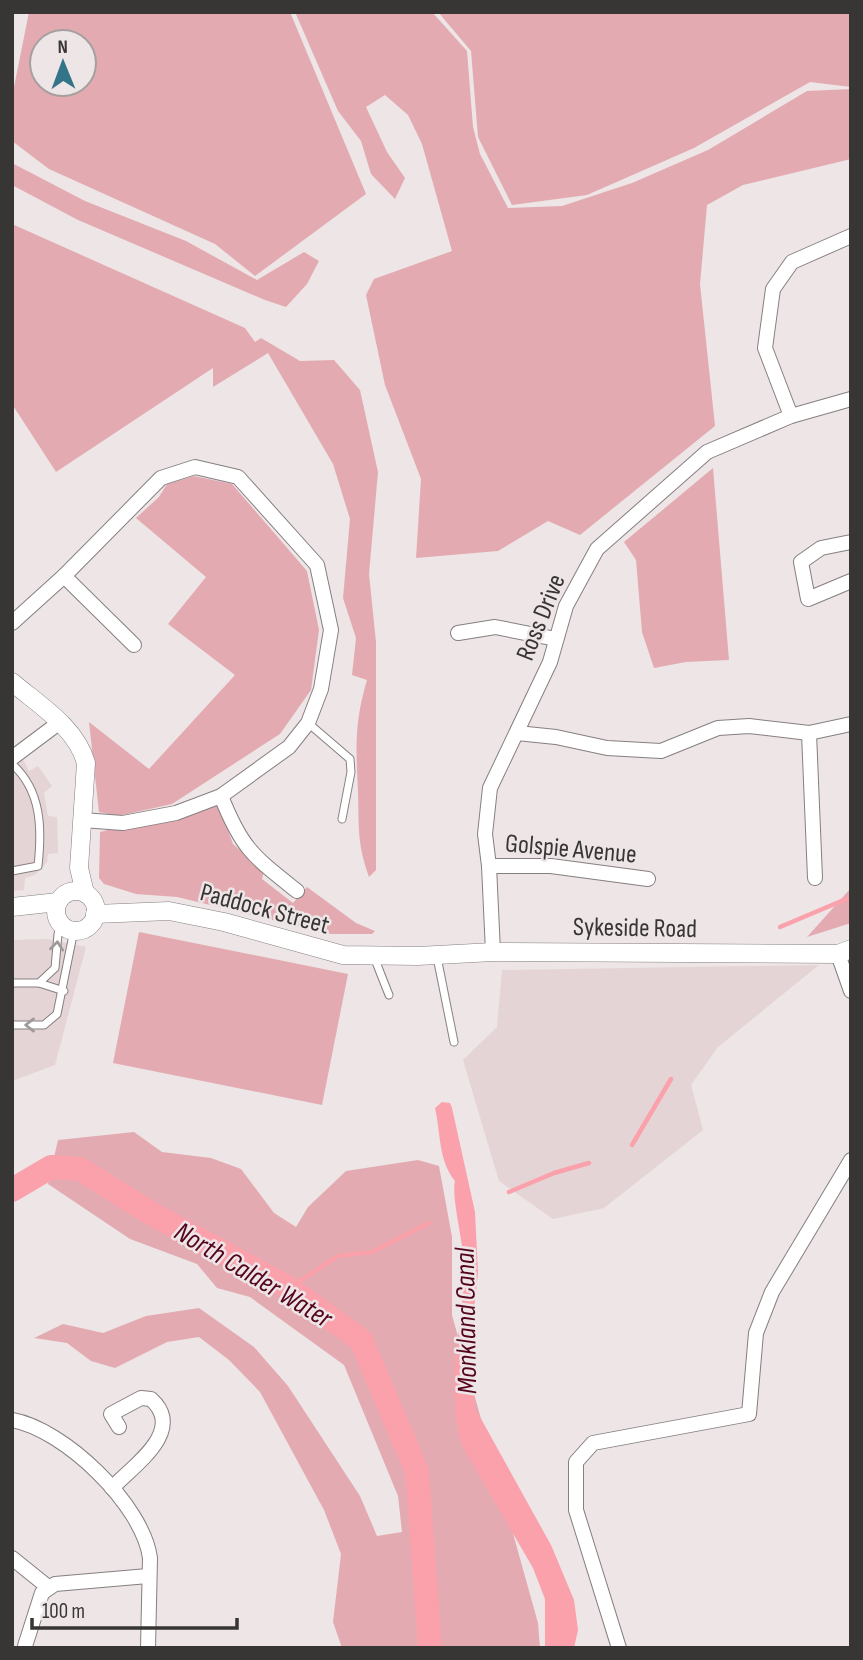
<svg xmlns="http://www.w3.org/2000/svg" width="863" height="1660" viewBox="0 0 863 1660" font-family="'Sofia Sans Condensed',sans-serif">
  <style>
    .built { fill: #e5d4d6 }
    .green { fill: #e3abb1; fill-rule: evenodd }
    .water { fill: #faa1ac }
    .lines { fill: none; stroke-linecap: round; stroke-linejoin: round }
    .stream { stroke: #faa1ac; stroke-width: 4.5 }
    .river { stroke: #faa1ac; stroke-width: 24 }
    .service-casing { stroke: #867f80; stroke-width: 9 }
    .minor-casing { stroke: #867f80; stroke-width: 16 }
    .tertiary-casing { stroke: #867f80; stroke-width: 19 }
    .service { stroke: #fff; stroke-width: 7 }
    .minor { stroke: #fff; stroke-width: 14 }
    .tertiary { stroke: #fff; stroke-width: 18 }
    .oneway { stroke: #9c9a9a }
    .labels { text-anchor: middle; stroke-width: 5; stroke-linejoin: round; paint-order: stroke }
    .street-label { font-size: 26px; fill: #383535; stroke: #ede5e6 }
    .water-label { font-size: 28px; font-style: italic; fill: #54051d; stroke: #ede5e6 }
  </style>
  <rect width="100%" height="100%" fill="#ede5e6"/>
  <g class="built">
    <path d="M23 759 29 771 38 766 52 786 44 793 48 816 57 817 58 853 48 854 47 862 35 875 25 878 24 890 12 891V766Z"/>
    <path d="M48 939 86 947 55 1065 12 1081V940Z"/>
    <path d="M819 965 718 1047 691 1085 703 1130 604 1208 553 1219 499 1181 463 1060 497 1027 502 970Z"/>
  </g>
  <g class="green">
    <path d="M29 12H290L366 194 255 276 215 244 49 169 12 141V97ZM42 42H84V84H42Z"/>
    <path d="M295 12H432L467 51 473 127 480 154 508 208 562 206 632 183 708 150 807 91 851 89V159L743 185 707 205 700 284 715 426 580 535 548 521 498 551 416 558 421 479 385 385 366 295 374 279 452 251 422 144 408 115 385 95 366 107 387 152 405 178 395 199 371 174 361 141 338 111Z"/>
    <path d="M438 12H851V87L810 82 694 148 587 195 512 205 478 137 471 51Z"/>
    <path d="M12 163 85 201 186 241 257 280 304 252 319 261 307 284 286 307 265 300 78 220 12 185Z"/>
    <path d="M12 224 245 328 255 342 261 338 300 361 334 360 360 390 378 472 369 574 376 642V870L369 877C357 843 359 828 358 792 356 748 354 724 367 680L352 675 356 638 343 598 350 519 333 464 268 353 213 387V368L56 472 12 404Z"/>
    <path d="M713 468 729 660 686 662 654 668 642 632 636 560 624 542Z"/>
    <path d="M194 476 232 484 307 571 319 630 311 690 280 734 172 804 118 816 99 812 89 722 149 769 235 675 168 624 206 577 136 518 159 497 167 484Z"/>
    <path d="M210 803 219 806 233 844 264 871 262 879 293 903 307 887 356 923 375 931 372 934H331L177 897 136 894 104 884 99 878 100 832Z"/>
    <path d="M851 888V923L807 937Z"/>
    <path d="M139 932 348 974 322 1105 113 1063Z"/>
    <path d="M134 1132 162 1152 211 1158 241 1169 274 1213 296 1227 308 1207 346 1171 418 1160 439 1166 452 1237V1315L538 1623 540 1648H342L333 1622 341 1554 324 1510 260 1392 229 1360 199 1337 167 1342 115 1368 91 1361 67 1343 34 1338 63 1324 103 1333 146 1316 199 1308 254 1347 288 1386 360 1496 377 1536 402 1532 398 1496 344 1365 250 1297 217 1288 197 1264 130 1239 48 1184 58 1140Z"/>
  </g>
  <path class="water" d="M442 1102 450 1103 452 1108 475 1212 478 1273 472 1327 475 1408 551 1545 574 1600 578 1630 574 1648H545V1599L533 1568 462 1446C443 1383 464 1329 464 1266 464 1243 451 1198 455 1181 438 1160 441 1133 435 1108Z"/>
  <g class="lines">
    <g class="stream">
      <path d="M780 927 851 897"/>
      <path d="M632 1145 671 1079"/>
      <path d="M509 1192 554 1173 589 1163"/>
      <path d="M289 1288 338 1256 372 1252 429 1223"/>
    </g>
    <path class="river" d="M12 1190 51 1167 80 1169 152 1214 289 1288 361 1340 417 1471 430 1648"/>
    <defs>
      <g id="service">
        <path d="M308 723 350 759 351 772 342 819"/>
        <path d="M12 764C42 791 42 829 38 866L12 871"/>
        <path d="M374 957 389 995"/>
        <path d="M437 957 454 1042"/>
        <path d="M12 983H39L55 968 58 934 62 925"/>
        <path d="M39 983 64 991"/>
        <path d="M12 1025H44L57 1014 74 930"/>
      </g>
      <g id="minor">
        <path d="M791 416 765 348 773 289 792 262 851 236"/>
        <path d="M851 542 821 548 801 562 808 599 851 581"/>
        <path d="M64 576 134 645"/>
        <path d="M12 623 64 576 161 478 195 467 238 477 317 565 331 630 321 689 308 723 289 747 221 796 176 813 123 823 82 820"/>
        <path d="M458 633 495 627 556 639"/>
        <path d="M517 733 556 737 607 748 661 751 718 728 749 726 809 733 851 724"/>
        <path d="M809 733 815 878"/>
        <path d="M12 758 60 722"/>
        <path d="M221 796C242 849 253 856 297 891"/>
        <path d="M489 866H551L648 879"/>
        <path d="M493 952 489 866 485 834 490 788 550 662 566 606 597 549 707 452 791 416 851 399"/>
        <path d="M838 954 851 991"/>
        <path d="M12 1420C64 1429 143 1505 150 1558L148 1648"/>
        <path d="M112 1488C134 1465 186 1431 151 1399L141 1398 111 1414 119 1427"/>
        <path d="M12 1558 48 1587"/>
        <path d="M25 1646 42 1593 55 1584 148 1576"/>
        <path d="M619 1648 576 1510V1462L593 1443 749 1414 756 1333 772 1292 851 1160"/>
      </g>
      <g id="tertiary">
        <path d="M12 682C39 705 76 727 86 763L79 868 85 893"/>
        <circle cx="76" cy="911" r="20"/>
        <path d="M12 907 58 902"/>
        <path d="M95 914 169 911 224 922 343 955 418 956 493 952 838 954 851 949"/>
      </g>
    </defs>
    <use href="#service" class="service-casing"/>
    <use href="#minor" class="minor-casing"/>
    <use href="#tertiary" class="tertiary-casing"/>
    <use href="#service" class="service"/>
    <use href="#minor" class="minor"/>
    <use href="#tertiary" class="tertiary"/>
  </g>
  <defs><path id="oneway-chevron" d="M-2-3.5L2.5 0L-2 3.5" fill="none" stroke-width="1.6" stroke-linecap="round" stroke-linejoin="round" transform="scale(1.75)"/></defs>
  <g class="oneway">
    <use href="#oneway-chevron" transform="translate(57 946) rotate(-84)"/>
    <use href="#oneway-chevron" transform="translate(30 1025) rotate(-180)"/>
  </g>
  <g class="labels">
    <g class="street-label">
      <text transform="translate(540 617) rotate(-68)" y="9">Ross Drive</text>
      <text transform="translate(571 848) rotate(5)" y="9">Golspie Avenue</text>
      <text transform="translate(265 908) rotate(15)" y="9">Paddock Street</text>
      <text transform="translate(635 927) rotate(1)" y="9">Sykeside Road</text>
    </g>
    <g class="water-label">
      <text transform="translate(254 1274) rotate(31)" y="10">North Calder Water</text>
      <text transform="translate(465 1321) rotate(-91)" y="10">Monkland Canal</text>
    </g>
  </g>
  <rect width="863" height="1660" fill="none" stroke="#383535" stroke-width="28"/>
  <g transform="translate(63 63) rotate(359)"><circle r="33" fill="#ede5e6" stroke="#a59f9f" stroke-width="2"/>
  <path d="M0-5L12 26L0 18L-12 26Z" fill="#347488"/>
  <text y="-10" font-size="19" font-weight="bold" text-anchor="middle" fill="#383535">N</text>
  </g>
  <path d="M32 1618v10h205v-10" fill="none" stroke="#383535" stroke-width="3.5"/>
  <text x="42" y="1618" font-size="21" fill="#383535" stroke="#ede5e6" stroke-width="5" paint-order="stroke">100 m</text>
</svg>
